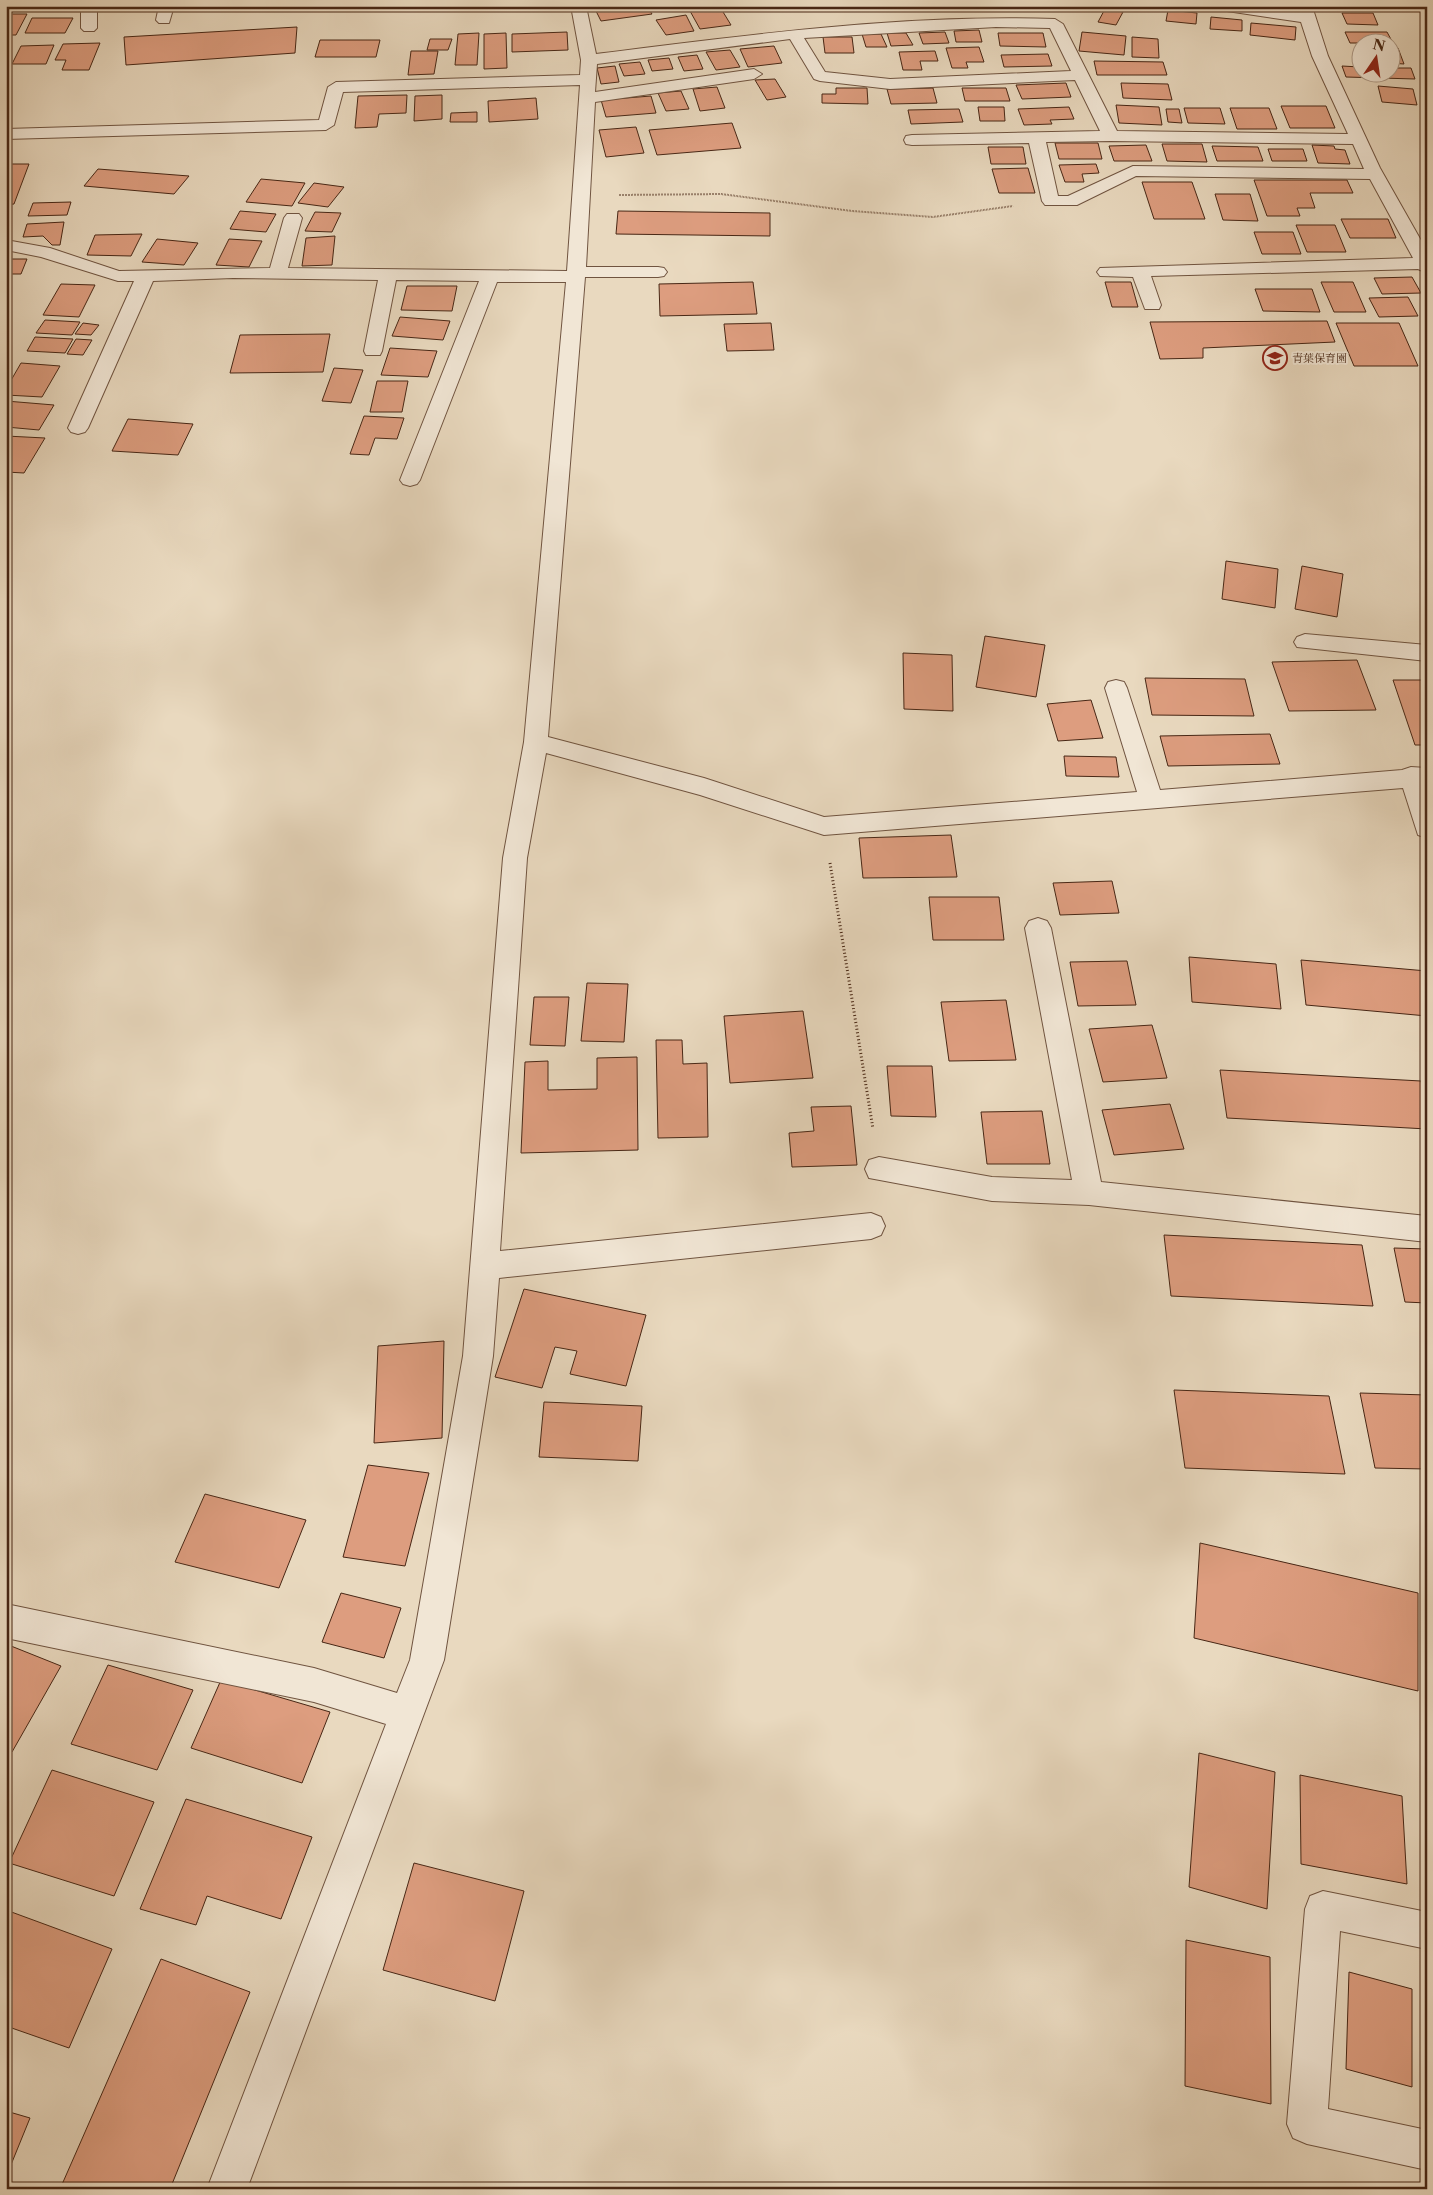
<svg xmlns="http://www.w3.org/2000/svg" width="1433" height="2195" viewBox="0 0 1433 2195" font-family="'Libre Caslon Text','Noto Serif JP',serif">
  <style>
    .building { fill: #dd9d7f; stroke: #482715 }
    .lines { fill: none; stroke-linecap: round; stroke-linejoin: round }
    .minor-casing { stroke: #705440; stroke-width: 2 }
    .path-far1 { stroke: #482715; stroke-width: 2; stroke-dasharray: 0.5 1; stroke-linecap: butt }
    .path { stroke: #482715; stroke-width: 3; stroke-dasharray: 1 2.5; stroke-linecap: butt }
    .minor { fill: #f1e6d5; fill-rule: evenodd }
    .labels { text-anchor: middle; stroke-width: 4; stroke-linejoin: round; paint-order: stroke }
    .far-poi-label { font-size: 11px; fill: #482715; stroke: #f1e6d5; text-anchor: start }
  </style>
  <rect width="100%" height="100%" fill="#e9d9bf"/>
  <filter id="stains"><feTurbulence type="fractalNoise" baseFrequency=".004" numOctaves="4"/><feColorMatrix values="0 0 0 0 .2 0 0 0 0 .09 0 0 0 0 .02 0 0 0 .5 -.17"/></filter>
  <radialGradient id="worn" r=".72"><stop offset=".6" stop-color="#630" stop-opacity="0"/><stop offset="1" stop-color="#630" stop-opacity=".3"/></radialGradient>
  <g class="building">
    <path d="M6 6H29L6 10Z"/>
    <path d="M628 6H647L652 14 601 21 596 11Z"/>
    <path d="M720 7 731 25 700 29 690 11Z"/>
    <path d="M1105 9 1123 12 1116 25 1098 22Z"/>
    <path d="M1168 10 1197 13 1196 24 1166 21Z"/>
    <path d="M1342 13H1373L1378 25 1347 24Z"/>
    <path d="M6 14H27L16 35H6Z"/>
    <path d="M686 15 694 31 666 35 656 20Z"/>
    <path d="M1211 17 1242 20V31L1210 29Z"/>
    <path d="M32 18H73L65 33H25Z"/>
    <path d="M1251 23 1296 27 1295 40 1250 35Z"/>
    <path d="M297 27 295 53 126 65 124 37Z"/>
    <path d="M979 30 982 42H956L954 31Z"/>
    <path d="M567 32 568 50 512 52V34Z"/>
    <path d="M945 32 949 43 923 44 919 33Z"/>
    <path d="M1082 32 1126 36 1124 55 1079 51Z"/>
    <path d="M1345 32H1387L1393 43H1350Z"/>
    <path d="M479 33 477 65H455L458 34Z"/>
    <path d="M506 33 507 68 484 69V34Z"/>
    <path d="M887 33H906L913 45 891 46Z"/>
    <path d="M998 33H1043L1046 47 1000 46Z"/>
    <path d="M862 34H881L887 47H866Z"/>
    <path d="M823 37H852L854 53H825Z"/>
    <path d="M1132 37 1158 39 1159 58 1132 57Z"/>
    <path d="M430 39H452L448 50H427Z"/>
    <path d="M320 40H380L376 57H315Z"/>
    <path d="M100 43 89 70H62L66 60H55L63 44Z"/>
    <path d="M54 45 46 64H12L21 46Z"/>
    <path d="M774 46 782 63 748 67 740 49Z"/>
    <path d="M979 47 984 62H966L968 68H952L946 48Z"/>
    <path d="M1390 48H1398L1404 64 1390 63Z"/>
    <path d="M730 50 740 67 716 70 706 52Z"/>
    <path d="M411 51H438L434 74 408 75Z"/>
    <path d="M935 51 938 61H920L922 70H903L899 52Z"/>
    <path d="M1048 54 1052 66 1004 67 1001 55Z"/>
    <path d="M697 55 703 69 684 71 678 57Z"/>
    <path d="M669 58 673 69 652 71 648 60Z"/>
    <path d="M1094 61 1163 62 1167 75H1097Z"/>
    <path d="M640 62 645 74 624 76 619 64Z"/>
    <path d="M615 66 619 82 601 84 597 68Z"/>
    <path d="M1342 66 1360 67V72H1390V68H1411L1415 79 1346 77Z"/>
    <path d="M775 79 786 97 767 100 755 80Z"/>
    <path d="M1066 83 1071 97 1022 99 1016 85Z"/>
    <path d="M1121 83 1168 84 1172 100 1123 98Z"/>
    <path d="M1378 86 1413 89 1417 105 1382 102Z"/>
    <path d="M717 87 725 108 700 111 693 89Z"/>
    <path d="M836 88H867L868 104 822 103V94H836Z"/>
    <path d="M933 88 937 103 891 104 887 89Z"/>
    <path d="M962 88H1006L1010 101H965Z"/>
    <path d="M681 91 689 109 666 111 658 93Z"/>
    <path d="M407 95 406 113 379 114 377 127 355 128 358 96Z"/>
    <path d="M442 95V119L414 121 415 96Z"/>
    <path d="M651 96 656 113 606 117 601 100Z"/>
    <path d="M536 98 538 119 489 122 488 101Z"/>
    <path d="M1116 105 1159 107 1162 125 1119 123Z"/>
    <path d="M1281 106H1326L1335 128H1290Z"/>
    <path d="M978 107H1004L1005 121H980Z"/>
    <path d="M1069 107 1074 119 1050 120 1052 124 1024 125 1018 109Z"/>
    <path d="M1184 108H1220L1225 124 1188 123Z"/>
    <path d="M1230 108H1269L1277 129H1237Z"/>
    <path d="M959 109 963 122 911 124 908 110Z"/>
    <path d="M1166 109H1179L1182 123 1168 122Z"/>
    <path d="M477 112V122H450L451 113Z"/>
    <path d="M732 123 741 148 657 155 649 130Z"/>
    <path d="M636 127 644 153 606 157 599 130Z"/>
    <path d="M1055 143H1098L1102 159H1059Z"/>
    <path d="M1162 144H1202L1207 162 1167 161Z"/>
    <path d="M1146 145 1152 161H1114L1109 146Z"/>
    <path d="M1312 145 1334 146 1335 149 1345 150 1350 164 1318 163Z"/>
    <path d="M1212 146 1258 147 1263 161H1217Z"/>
    <path d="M988 147H1023L1026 164H991Z"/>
    <path d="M1268 149H1303L1307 161H1272Z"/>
    <path d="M6 164H29L14 204 6 205Z"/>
    <path d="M1096 164 1099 173 1082 174 1084 182H1065L1059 165Z"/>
    <path d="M1028 168 1035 193H999L992 169Z"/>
    <path d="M98 169 189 176 174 194 84 186Z"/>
    <path d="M261 179 305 183 292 206 246 202Z"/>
    <path d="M1254 180H1347L1353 193H1310L1315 208H1297L1300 216H1267Z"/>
    <path d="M1142 182H1192L1205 219H1154Z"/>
    <path d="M314 183 344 187 328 207 298 203Z"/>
    <path d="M1215 194H1250L1258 221 1223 220Z"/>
    <path d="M71 202 67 215 28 216 33 203Z"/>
    <path d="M240 211 276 214 266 232 230 229Z"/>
    <path d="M618 211 770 213V236L616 234Z"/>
    <path d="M315 212 341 213 332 232 305 231Z"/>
    <path d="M1341 219H1388L1396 238H1350Z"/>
    <path d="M64 222 60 245H52L43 236 23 237 27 224Z"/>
    <path d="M1296 225H1335L1346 252H1307Z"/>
    <path d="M1254 232H1293L1301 254H1262Z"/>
    <path d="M142 234 131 256 87 255 95 235Z"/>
    <path d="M335 236 332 265 302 266 306 238Z"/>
    <path d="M157 239 198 243 184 265 142 262Z"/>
    <path d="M229 239 262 241 249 267 216 265Z"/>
    <path d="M6 259H27L21 274H6Z"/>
    <path d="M1412 277 1421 293 1382 294 1374 278Z"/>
    <path d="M753 282 757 314 660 316 659 284Z"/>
    <path d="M1105 282H1131L1138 307H1112Z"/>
    <path d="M1321 282H1353L1366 312H1334Z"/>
    <path d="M61 284 95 285 79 317 43 315Z"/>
    <path d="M407 286H457L452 311 401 310Z"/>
    <path d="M1255 289H1312L1320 312 1263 311Z"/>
    <path d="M1408 297 1418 316 1379 317 1369 298Z"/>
    <path d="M400 317 450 321 443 340 392 336Z"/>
    <path d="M45 320 80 322 72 335 36 333Z"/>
    <path d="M1327 321 1335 342 1203 348V358L1160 359 1150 322Z"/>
    <path d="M83 323 99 325 91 335 75 334Z"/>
    <path d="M771 323 774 350 727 351 724 324Z"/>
    <path d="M1336 323H1399L1418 366H1354Z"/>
    <path d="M330 334 323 372 230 373 240 335Z"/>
    <path d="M35 337 73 339 65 353 27 351Z"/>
    <path d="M76 339 92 340 83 355 67 354Z"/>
    <path d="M390 348 437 351 428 377 381 375Z"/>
    <path d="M21 363 60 366 42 397 6 395V389Z"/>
    <path d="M334 368 363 370 351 403 322 401Z"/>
    <path d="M377 381H408L402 412H370Z"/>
    <path d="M6 401 54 405 39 430 6 427Z"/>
    <path d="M364 416 404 418 397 439 375 438 369 455 350 454Z"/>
    <path d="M128 419 193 424 178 455 112 451Z"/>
    <path d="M6 436 45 438 24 473 6 472Z"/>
    <path d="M1226 561 1278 569 1275 608 1222 599Z"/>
    <path d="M1302 566 1343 574 1337 617 1295 609Z"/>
    <path d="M985 636 1045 645 1036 697 976 687Z"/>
    <path d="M903 653 952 655 953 711 904 709Z"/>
    <path d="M1357 660 1376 710 1289 711 1272 662Z"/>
    <path d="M1145 678 1245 679 1254 716 1152 715Z"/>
    <path d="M1393 680H1427V745H1415Z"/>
    <path d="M1091 700 1103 738 1058 741 1047 704Z"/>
    <path d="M1270 734 1280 764 1168 766 1160 736Z"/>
    <path d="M1064 756 1116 757 1119 777 1066 776Z"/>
    <path d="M951 835 957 877 863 878 859 838Z"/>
    <path d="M1112 881 1119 913 1060 915 1053 883Z"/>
    <path d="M929 897H999L1004 940H933Z"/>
    <path d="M1189 957 1276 964 1281 1009 1192 1002Z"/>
    <path d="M1301 960 1427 971V1016L1306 1005Z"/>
    <path d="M1127 961 1136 1005 1078 1006 1070 962Z"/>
    <path d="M587 983 628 984 624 1042 581 1041Z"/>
    <path d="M534 997H569L565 1046 530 1045Z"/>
    <path d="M1006 1000 1016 1060 949 1061 941 1002Z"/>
    <path d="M803 1011 813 1078 730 1083 724 1016Z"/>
    <path d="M1152 1025 1167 1078 1103 1082 1089 1029Z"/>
    <path d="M656 1040H682L683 1064 707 1063 708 1137 658 1138Z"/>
    <path d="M637 1057 638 1150 521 1153 525 1062 548 1061V1090L597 1089V1058Z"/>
    <path d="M887 1066H932L936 1117 891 1116Z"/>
    <path d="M1220 1070 1421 1081 1427 1107V1129L1227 1118Z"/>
    <path d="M1170 1104 1184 1149 1114 1155 1102 1110Z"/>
    <path d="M851 1106 857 1165 792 1167 789 1133 814 1131 811 1107Z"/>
    <path d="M1042 1111 1050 1164H987L981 1112Z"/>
    <path d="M1164 1235 1362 1245 1373 1306 1171 1296Z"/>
    <path d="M1394 1248 1427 1249V1303L1405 1302Z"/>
    <path d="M524 1289 646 1315 626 1386 570 1374 577 1351 555 1347 542 1388 495 1377Z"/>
    <path d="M444 1341 442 1438 374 1443 378 1346Z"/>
    <path d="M1174 1390 1329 1396 1345 1474 1185 1468Z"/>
    <path d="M1360 1393 1427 1395V1469L1375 1468Z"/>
    <path d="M544 1402 642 1406 638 1461 539 1457Z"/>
    <path d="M368 1465 429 1473 405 1566 343 1557Z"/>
    <path d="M205 1494 306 1520 279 1588 175 1562Z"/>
    <path d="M1200 1543 1418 1593V1691L1194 1638Z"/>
    <path d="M341 1593 401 1608 384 1658 322 1642Z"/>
    <path d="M6 1644 61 1666 12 1752 6 1750Z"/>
    <path d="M108 1665 193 1690 157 1770 71 1744Z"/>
    <path d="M221 1680 330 1712 302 1783 191 1748Z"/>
    <path d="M1199 1753 1275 1772 1267 1909 1189 1887Z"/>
    <path d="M52 1770 154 1802 114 1896 9 1863Z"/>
    <path d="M1300 1775 1402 1796 1407 1884 1301 1864Z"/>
    <path d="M186 1799 312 1837 281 1919 207 1896 196 1925 140 1909Z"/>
    <path d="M414 1863 524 1891 495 2001 383 1970Z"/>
    <path d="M6 1910 112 1949 69 2048 6 2026Z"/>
    <path d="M1186 1940 1270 1957 1271 2104 1185 2086Z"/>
    <path d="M161 1959 250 1992 170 2189H60Z"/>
    <path d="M1349 1972 1412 1989V2087L1346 2069Z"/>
    <path d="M6 2111 30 2118 6 2177Z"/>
  </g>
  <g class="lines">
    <defs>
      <g id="minor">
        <path d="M81 6H97V28L94 31H84L81 28Z"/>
        <path d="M159 6H174L169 23H159L156 20Z"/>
        <path d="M571 6H586L596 54C748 35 901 14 1055 19L1063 24 1117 131 1348 134 1312 56 1301 22 1227 11 1220 6H1259L1298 12 1297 6H1312L1328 56 1380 168 1427 251V273L1418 269 1151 276 1161 305 1159 309H1145L1133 277 1100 276 1097 272 1100 268 1413 258 1370 179 1136 176 1077 205H1045L1042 201 1029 143 912 145 906 144 904 140 906 136 912 135 1100 131 1075 80 890 89 820 81 814 79 790 39 597 64 595 92 754 69 762 74 754 79 595 102 586 267H658L664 268 667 272 664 276 658 277H585L548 737 704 778 824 817 1137 792 1105 688 1108 682 1116 680 1124 682 1127 688 1160 790 1402 770 1411 767 1427 768V838L1418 835 1403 788 824 835 700 795 546 753 527 858 500 1251 871 1213 881 1217 885 1226 881 1235 871 1239 499 1278 493 1356 444 1660 247 2189H207L386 1724 314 1702 6 1638V1604L314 1668 397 1693 410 1660 463 1356 503 858 524 742 566 282H497L420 480 417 484 410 486 403 484 400 480 479 281 396 280 382 351 380 355H366L364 351 378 280 233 278 153 281 88 428 85 432 78 434 71 432 68 428 134 281H118L41 257 6 250V240L50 248 119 271 270 268 284 218 287 214H299L302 218 288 268 567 271 580 85 343 92 334 125 326 130 6 139V129L319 120 328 87 336 82 580 75 581 60ZM996 27 1050 28 1071 71 890 79 825 72 804 38ZM1111 141 1353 144 1364 169 1133 166 1068 196H1058L1046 142Z"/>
        <path d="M1305 634 1427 645V661L1297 647 1294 642 1297 637Z"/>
        <path d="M1038 918 1047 921 1051 928 1101 1182 1427 1216V1242L1089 1205 992 1201 869 1178 865 1169 869 1160 879 1157 992 1177 1072 1180 1025 928 1029 921Z"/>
        <path d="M1323 1891 1427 1912V1949L1340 1931 1328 2109 1427 2130V2170L1307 2144 1293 2138 1287 2124 1305 1909 1310 1896Z"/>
      </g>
    </defs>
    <use href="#minor" class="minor-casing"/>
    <path class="path-far1" d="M619 195 721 194 852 211 933 217 1013 206"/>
    <path class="path" d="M830 863 873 1129"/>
    <use href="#minor" class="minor"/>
  </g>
  <defs>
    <symbol id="school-ring" viewBox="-11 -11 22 22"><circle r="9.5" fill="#f1e6d5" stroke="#8f2418" stroke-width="1.5"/><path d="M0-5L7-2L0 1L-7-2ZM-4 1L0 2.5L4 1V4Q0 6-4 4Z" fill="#8f2418"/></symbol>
  </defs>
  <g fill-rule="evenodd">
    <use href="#school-ring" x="1261" y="344" width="28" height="28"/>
  </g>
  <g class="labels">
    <g class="far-poi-label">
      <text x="1292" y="362">青葉保育園</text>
    </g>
  </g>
  <rect width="1433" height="2195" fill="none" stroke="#e9d9bf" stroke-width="25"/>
  <rect x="8" y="8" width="1418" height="2180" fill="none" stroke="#482715" stroke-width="2.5"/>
  <rect x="12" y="12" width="1408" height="2170" fill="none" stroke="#482715"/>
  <g transform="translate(1376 58) rotate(13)"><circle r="24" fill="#f1e6d5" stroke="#ad9a88"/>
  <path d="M0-4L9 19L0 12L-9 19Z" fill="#8f2418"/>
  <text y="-8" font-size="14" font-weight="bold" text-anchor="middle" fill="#482715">N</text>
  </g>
  <rect width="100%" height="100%" filter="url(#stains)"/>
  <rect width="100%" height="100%" fill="url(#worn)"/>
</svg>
